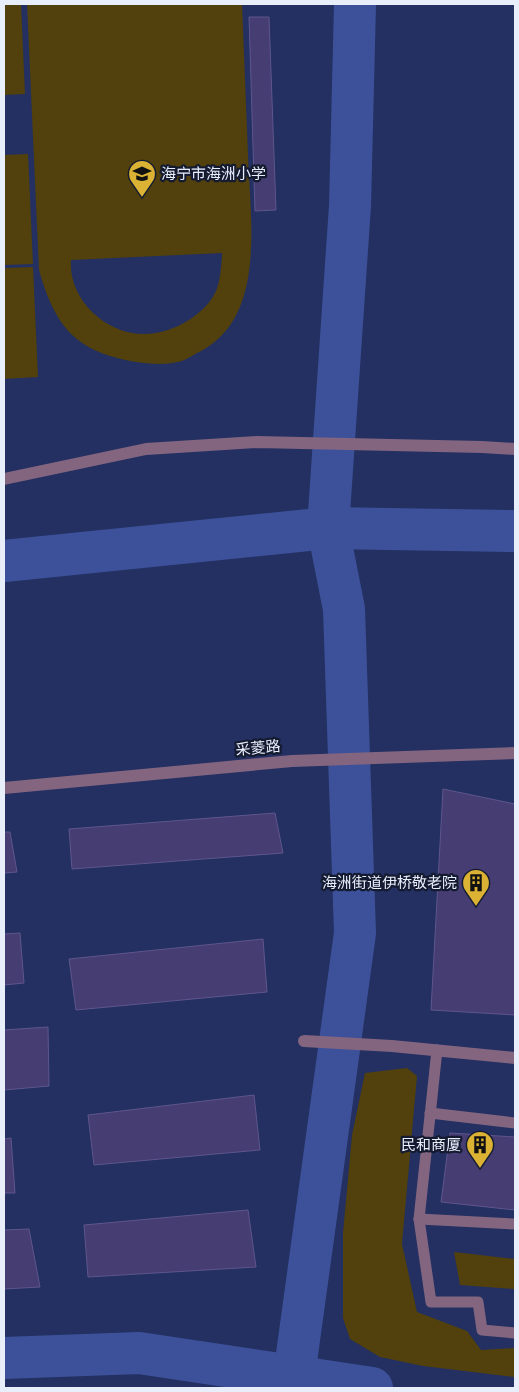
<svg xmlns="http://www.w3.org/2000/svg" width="519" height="1392" viewBox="0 0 519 1392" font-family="'Exo 2','Noto Sans SC',sans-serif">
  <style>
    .green { fill: #52410c; fill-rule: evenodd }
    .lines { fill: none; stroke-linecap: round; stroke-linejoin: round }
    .river { stroke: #3d519a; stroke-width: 42 }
    .building { fill: #463d72; stroke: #5e568d }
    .service { stroke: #836580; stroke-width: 11 }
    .minor { stroke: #836580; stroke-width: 12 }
    .tertiary { stroke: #836580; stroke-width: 12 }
    .labels { text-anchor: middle; stroke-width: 4.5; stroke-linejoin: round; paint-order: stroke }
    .poi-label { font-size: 15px; fill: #e9eefb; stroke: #141b31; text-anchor: end }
    .street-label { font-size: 15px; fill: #e9eefb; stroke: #141b31 }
  </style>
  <rect width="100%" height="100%" fill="#233061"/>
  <g class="green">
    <path d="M4 4H21L25 94 4 95Z"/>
    <path d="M27 4H242C244 54 246 105 248 155 250 220 268 322 195 354 190 357 184 361 178 362 160 366 139 363 121 359 70 347 53 319 39 270ZM222 253C222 262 220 285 215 293 203 317 169 335 142 334 104 333 68 298 71 260Z"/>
    <path d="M28 154 33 264 4 265V155Z"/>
    <path d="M33 267 38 377 4 379V268Z"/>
    <path d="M407 1068 417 1076 402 1244 417 1312 467 1331 481 1350 515 1348V1377L423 1366 380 1357 350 1339 343 1318V1233L352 1135 365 1073Z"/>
    <path d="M454 1252 515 1259V1289L460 1285Z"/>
  </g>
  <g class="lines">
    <g class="river">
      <path d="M4 561 328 528 515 531"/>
      <path d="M4 1358 139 1353 372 1388"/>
      <path d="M294 1376 355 933 344 609 328 528 350 206 355 4"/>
    </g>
  </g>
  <g class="building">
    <path d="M249 17H269L276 210 255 211Z"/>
    <path d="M443 789 515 804V1015L431 1010Z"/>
    <path d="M275 813 283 853 72 869 69 829Z"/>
    <path d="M4 832H10L17 872 4 873Z"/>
    <path d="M20 933 24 983 4 985V934Z"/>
    <path d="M263 939 267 992 76 1010 69 959Z"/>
    <path d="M48 1027 49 1086 4 1090V1030Z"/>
    <path d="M254 1095 260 1150 94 1165 88 1115Z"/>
    <path d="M450 1133 515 1137V1210L441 1202Z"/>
    <path d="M11 1138 15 1193H4V1139Z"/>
    <path d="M248 1210 256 1267 88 1277 84 1225Z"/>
    <path d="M29 1229 40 1287 4 1289V1230Z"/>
  </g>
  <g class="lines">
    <g class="service">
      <path d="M437 1050 419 1219 431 1302H478L482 1330 515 1333"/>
      <path d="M430 1113 515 1123"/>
      <path d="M419 1219 513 1224"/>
    </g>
    <path class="minor" d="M4 479 146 449 257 442 482 447 515 449"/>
    <g class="tertiary">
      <path d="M4 788 292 761 515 753"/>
      <path d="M304 1041 392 1046 515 1058"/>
    </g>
  </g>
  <defs>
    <symbol id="school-pin" viewBox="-11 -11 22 30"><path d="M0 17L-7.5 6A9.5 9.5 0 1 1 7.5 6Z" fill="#dbb233" stroke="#141b31"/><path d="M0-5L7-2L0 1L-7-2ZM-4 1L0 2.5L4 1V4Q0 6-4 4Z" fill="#111"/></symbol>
    <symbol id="building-pin" viewBox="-11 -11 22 30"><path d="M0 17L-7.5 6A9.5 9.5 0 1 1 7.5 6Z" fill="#dbb233" stroke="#141b31"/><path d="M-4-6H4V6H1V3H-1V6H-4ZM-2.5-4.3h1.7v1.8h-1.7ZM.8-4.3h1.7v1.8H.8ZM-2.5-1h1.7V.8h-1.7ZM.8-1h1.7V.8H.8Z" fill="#111"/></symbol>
  </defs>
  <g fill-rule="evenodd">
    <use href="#school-pin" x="126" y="158" width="32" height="43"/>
    <use href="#building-pin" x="460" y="867" width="32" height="43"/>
    <use href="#building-pin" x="464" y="1129" width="32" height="43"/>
  </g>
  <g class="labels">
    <g class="poi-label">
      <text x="161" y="179" text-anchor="start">海宁市海洲小学</text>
      <text x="457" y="888">海洲街道伊桥敬老院</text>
      <text x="461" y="1150">民和商厦</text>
    </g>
    <g class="street-label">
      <text transform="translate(258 748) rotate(-5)" y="5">采菱路</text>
    </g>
  </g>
  <rect width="519" height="1392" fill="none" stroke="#e9eefb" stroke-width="10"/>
</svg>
